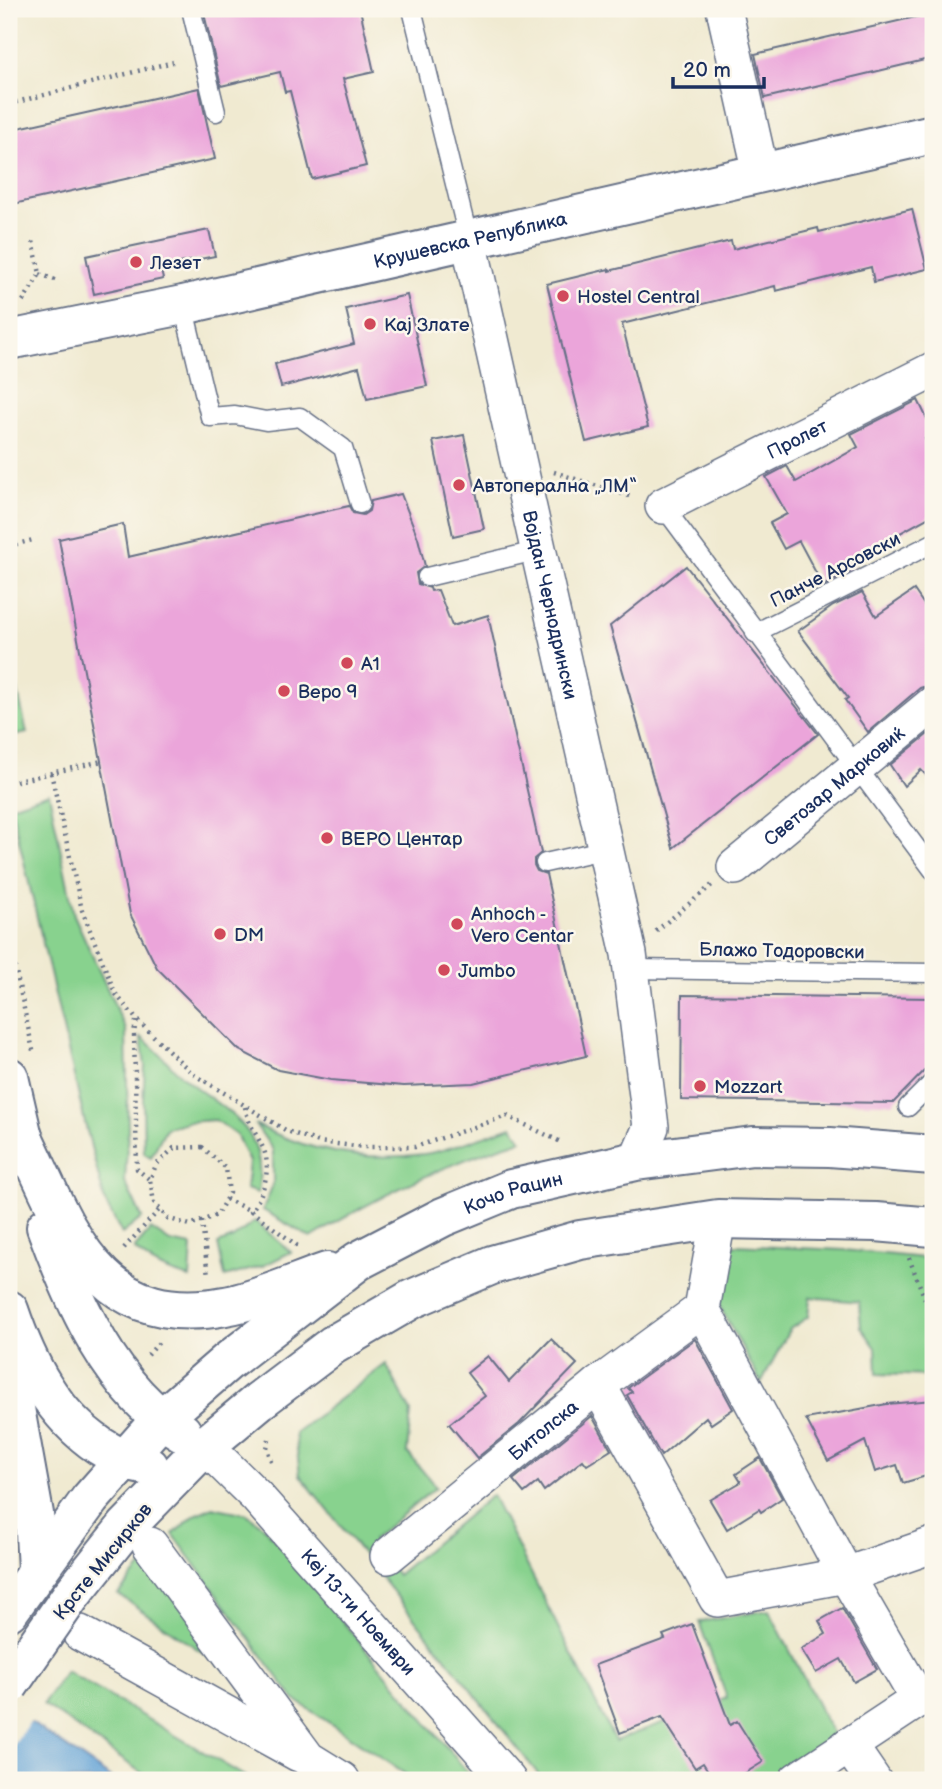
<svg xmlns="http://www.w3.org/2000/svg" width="942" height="1789" viewBox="0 0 942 1789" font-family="'Balsamiq Sans',sans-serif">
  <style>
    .green { fill: #88d28e; stroke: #528076; stroke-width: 2 }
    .water { fill: #63a3d6; stroke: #3f699a; stroke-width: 2 }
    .pier { fill: #f0ead1 }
    .building { fill: #eba5da }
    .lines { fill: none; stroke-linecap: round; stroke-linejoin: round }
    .lane-casing { stroke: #667086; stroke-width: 21 }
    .street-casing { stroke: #667086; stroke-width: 38 }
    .secondary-casing { stroke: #667086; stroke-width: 42 }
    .path { stroke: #667086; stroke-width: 4.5; stroke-dasharray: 2 5; stroke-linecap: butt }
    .lane { stroke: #fff; stroke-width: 18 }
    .street { stroke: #fff; stroke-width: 35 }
    .secondary { stroke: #fff; stroke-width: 38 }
    .secondary-bridge-casing { stroke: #667086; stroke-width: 42; stroke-linecap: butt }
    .secondary-bridge { stroke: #fff; stroke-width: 38 }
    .poi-dot { fill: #d1495b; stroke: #fbf7ec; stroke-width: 2.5 }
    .labels { text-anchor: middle; stroke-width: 5; stroke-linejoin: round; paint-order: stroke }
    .street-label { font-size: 19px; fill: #1b2f5e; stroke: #fbf7ec }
    .poi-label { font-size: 19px; fill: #1b2f5e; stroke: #fbf7ec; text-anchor: start }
  </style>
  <rect width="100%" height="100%" fill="#fbf7ec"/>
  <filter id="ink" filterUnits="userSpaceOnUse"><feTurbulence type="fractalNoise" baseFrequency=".0143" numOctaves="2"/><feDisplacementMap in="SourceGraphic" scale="14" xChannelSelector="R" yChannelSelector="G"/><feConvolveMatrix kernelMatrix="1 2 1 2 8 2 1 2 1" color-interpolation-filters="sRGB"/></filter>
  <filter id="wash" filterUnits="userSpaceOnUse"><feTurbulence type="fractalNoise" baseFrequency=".00686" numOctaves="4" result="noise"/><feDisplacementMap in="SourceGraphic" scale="28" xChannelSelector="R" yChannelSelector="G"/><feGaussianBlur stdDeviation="1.57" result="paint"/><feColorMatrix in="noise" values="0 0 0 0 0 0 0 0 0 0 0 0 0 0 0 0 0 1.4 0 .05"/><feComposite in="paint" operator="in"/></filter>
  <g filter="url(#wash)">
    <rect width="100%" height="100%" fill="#f0ead1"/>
    <g class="green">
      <path d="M9 653 27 733 9 737Z"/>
      <path d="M49 793 74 915 126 1030 128 1129 125 1182 142 1218 122 1234 105 1202 85 1123 11 806Z"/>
      <path d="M141 1037C159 1051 172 1069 189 1082 232 1116 268 1129 258 1193L246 1189 249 1162 236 1134 215 1120 187 1122 166 1128 151 1157 144 1153 143 1101 145 1066Z"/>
      <path d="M255 1124C308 1152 364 1162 424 1154 449 1151 487 1134 512 1126L522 1140C447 1163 377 1196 311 1238L263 1210 273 1184V1150Z"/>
      <path d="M255 1221 291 1252 263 1266 225 1277 218 1244 233 1238Z"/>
      <path d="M151 1229 170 1242 192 1246 190 1278C168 1272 151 1265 134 1249Z"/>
      <path d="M734 1245 844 1250 933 1259V1385L930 1376 877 1374 876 1348 861 1327 859 1302 810 1297 808 1317 790 1329 761 1383 718 1303 719 1260Z"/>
      <path d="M386 1364 411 1412 407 1452 436 1487 372 1540 397 1575 492 1495 615 1741 727 1698 699 1622 769 1610 834 1737 766 1780H543L300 1475 295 1433Z"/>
      <path d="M212 1507 247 1514 266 1529 474 1780H414L294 1699 173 1534 195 1515Z"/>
      <path d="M151 1556 241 1679 118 1594Z"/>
      <path d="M66 1671 251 1780H152L43 1704Z"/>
    </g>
    <path class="water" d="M9 1707 114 1780H9Z"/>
    <path class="pier" d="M9 1704 32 1719 9 1752Z"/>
    <g id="blocks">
      <g class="building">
        <path d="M203 9H360L374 72 343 79 366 166 312 179 290 91 285 92 280 72 221 86Z"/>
        <path d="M933 13V58L765 98 755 54Z"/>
        <path d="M199 88 215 159 9 205V130Z"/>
        <path d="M912 209 927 269 874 282 871 267 776 291 775 286 622 324 648 427 586 442 547 284 609 269V271L731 241 733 249 818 228 819 232Z"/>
        <path d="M209 230 215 256 160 267 163 279 94 294 86 256Z"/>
        <path d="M407 295 427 386 367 399 359 367 281 387 275 364 354 344 346 309Z"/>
        <path d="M918 400 933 431V435L925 439 933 457V515L851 560 854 565 848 568 850 572 823 586 799 541 784 549 770 523 787 514 766 477 787 466 796 482 858 447 851 434Z"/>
        <path d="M464 435 484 529 453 536 433 441Z"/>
        <path d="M401 494 418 538 425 566 416 573 418 584 430 588 431 591 438 590 452 626 488 615 541 853 534 859V865L537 871 546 874 586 1056 473 1083 404 1086 331 1080 278 1070 239 1050 157 968 130 914 59 539 123 524 128 557 349 506 353 513 363 515 369 511 371 501Z"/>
        <path d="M686 566 818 734 673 848 610 626Z"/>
        <path d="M914 590 933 618V684L920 688 868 732 845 700 848 698 798 631 833 606 862 592 876 616Z"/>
        <path d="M928 734 933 740V782L921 770 904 786 890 765Z"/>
        <path d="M682 995 933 998V1062L893 1103 681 1100Z"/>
        <path d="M551 1339 577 1364 519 1424 477 1458 449 1424 485 1396 467 1373 488 1356 509 1382Z"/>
        <path d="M695 1339 733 1409 711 1424 706 1417 661 1456 627 1395 632 1392 628 1388Z"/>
        <path d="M933 1400V1474L903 1483 897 1465 875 1472 865 1441 828 1461 806 1419 887 1404Z"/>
        <path d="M592 1416 611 1450 587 1465 583 1460 544 1491 538 1482 524 1493 513 1480Z"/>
        <path d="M760 1458 782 1498 761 1512 759 1509 727 1529 710 1500 741 1482 736 1474Z"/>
        <path d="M842 1608 877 1669 854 1682 841 1659 816 1673 801 1649 826 1634 819 1621Z"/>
        <path d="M692 1624 730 1725 737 1721 763 1762 734 1780H714L703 1763 695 1768 662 1717 620 1733 595 1665 665 1639 663 1635Z"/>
      </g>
    </g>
  </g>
  <g filter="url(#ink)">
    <use href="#blocks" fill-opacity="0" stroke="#667086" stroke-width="2"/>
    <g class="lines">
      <defs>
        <g id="lane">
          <path d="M191 9 216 112"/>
          <path d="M412 9 469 241"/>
          <path d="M183 305 210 417 235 415 266 421 300 417 343 448 360 504"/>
          <path d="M663 506 933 870"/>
          <path d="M427 577 540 550"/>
          <path d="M755 633 933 543"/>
          <path d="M545 863 607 849"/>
          <path d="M630 969 933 973"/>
          <path d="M908 1107 933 1082"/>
        </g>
        <g id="street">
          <path d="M724 9 761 173"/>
          <path id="s1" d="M469 241 629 954 651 1127 636 1161"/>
          <path id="s2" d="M663 506 933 370"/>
          <path id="s3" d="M735 867 933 704"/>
          <path d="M718 1219 702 1309 846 1575 918 1699"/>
          <path d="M598 1385 717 1599 846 1575 933 1545"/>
          <path id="s4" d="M205 1446 256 1496 508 1780"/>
          <path d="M150 1545 308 1759 342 1780"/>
          <path id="s5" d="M388 1556 598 1385 702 1309"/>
          <path d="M80 1633 299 1754"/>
          <path d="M849 1745 873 1780"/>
          <path d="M797 1780 933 1690"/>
        </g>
        <g id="secondary">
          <path id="s6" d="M9 340 183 305 933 134"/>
          <path d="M9 1077 28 1159"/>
          <path d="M22 1135C68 1230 96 1330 225 1306 256 1301 297 1282 327 1272"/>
          <path d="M46 1227C73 1300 112 1392 182 1432"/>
          <path d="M9 1310C27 1363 52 1414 100 1446 116 1456 130 1464 149 1466"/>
          <path d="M9 1375 34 1514 37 1570"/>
          <path d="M70 1597 126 1527 205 1446 259 1401 333 1345 412 1299 492 1265 580 1240 718 1219 876 1222 933 1227"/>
          <path id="s7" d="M9 1611 90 1499 160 1420 227 1362 358 1261 443 1217 511 1189 636 1161 753 1146 830 1147 933 1155"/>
        </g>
      </defs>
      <use href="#lane" class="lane-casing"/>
      <use href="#street" class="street-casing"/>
      <use href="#secondary" class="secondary-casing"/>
      <g class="path">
        <path d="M9 104 173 62"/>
        <path d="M40 274 58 281"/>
        <path d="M23 301 40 274 33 241"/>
        <path d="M554 472 632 497"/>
        <path d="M9 546 33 540"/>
        <path d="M51 773 82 910 115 993 137 1020 193 1074 287 1131 319 1142 364 1147H415L507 1116 559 1141"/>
        <path d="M9 783 102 761"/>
        <path d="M656 931 712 885"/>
        <path d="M9 939 34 1055"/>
        <path d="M136 1021 134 1033 137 1169 150 1180"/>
        <path d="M245 1107C249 1126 255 1131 263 1148 272 1167 264 1195 251 1211L299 1247"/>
        <path d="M202 1147 226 1168 229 1193 217 1215 190 1225 167 1218 154 1202 150 1180 156 1165 174 1148Z"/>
        <path d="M226 1199 251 1211"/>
        <path d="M202 1221 208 1276"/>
        <path d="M124 1248 160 1209"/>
        <path d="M909 1258 927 1304 933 1311"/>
        <path d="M148 1355 160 1341"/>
        <path d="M269 1439 267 1448 272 1464"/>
      </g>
      <use href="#lane" class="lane"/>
      <use href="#street" class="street"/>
      <use href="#secondary" class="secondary"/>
      <defs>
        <path id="secondary-bridge" d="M9 1685 70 1597"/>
      </defs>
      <use href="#secondary-bridge" class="secondary-bridge-casing"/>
      <use href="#secondary-bridge" class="secondary-bridge"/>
    </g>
  </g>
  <g class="poi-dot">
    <circle cx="136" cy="262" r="7"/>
    <circle cx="563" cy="296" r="7"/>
    <circle cx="370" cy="324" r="7"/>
    <circle cx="459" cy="485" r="7"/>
    <circle cx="347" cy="663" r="7"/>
    <circle cx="284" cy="691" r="7"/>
    <circle cx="327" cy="838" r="7"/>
    <circle cx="457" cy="924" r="7"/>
    <circle cx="220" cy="934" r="7"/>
    <circle cx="444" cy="970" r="7"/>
    <circle cx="700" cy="1086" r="7"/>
  </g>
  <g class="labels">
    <g class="street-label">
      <text dy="7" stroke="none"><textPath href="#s6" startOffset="472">Крушевска Република</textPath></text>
      <text dy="7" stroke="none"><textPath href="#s2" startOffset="150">Пролет</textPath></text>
      <text transform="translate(835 569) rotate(-27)" y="7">Панче Арсовски</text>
      <text dy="7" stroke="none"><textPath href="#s1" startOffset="373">Војдан Чернодрински</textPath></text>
      <text dy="7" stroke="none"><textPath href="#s3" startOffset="128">Светозар Марковиќ</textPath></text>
      <text transform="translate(782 950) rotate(1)" y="7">Блажо Тодоровски</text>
      <text dy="7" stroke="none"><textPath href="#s7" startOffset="668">Кочо Рацин</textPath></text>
      <text dy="7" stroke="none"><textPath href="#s5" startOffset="200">Битолска</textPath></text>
      <text transform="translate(102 1561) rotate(-51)" y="7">Крсте Мисирков</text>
      <text dy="7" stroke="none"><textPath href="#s4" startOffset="226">Кеј 13-ти Ноември</textPath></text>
    </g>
    <g class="poi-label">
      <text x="150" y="269">Лезет</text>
      <text x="577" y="303">Hostel Central</text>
      <text x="384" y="331">Кај Злате</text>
      <text x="473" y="492">Автоперална „ЛМ“</text>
      <text x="361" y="670">A1</text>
      <text x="298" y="698">Веро 9</text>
      <text x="341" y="845">ВЕРО Центар</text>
      <text x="471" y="920">Anhoch -<tspan x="471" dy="22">Vero Centar</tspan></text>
      <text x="234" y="941">DM</text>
      <text x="458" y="977">Jumbo</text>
      <text x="714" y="1093">Mozzart</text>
    </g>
  </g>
  <rect width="942" height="1789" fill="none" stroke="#fbf7ec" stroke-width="35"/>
  <path d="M673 77v10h91v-10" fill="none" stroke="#1b2f5e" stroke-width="3.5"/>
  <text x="683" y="77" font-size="21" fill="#1b2f5e" stroke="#fbf7ec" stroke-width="5" paint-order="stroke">20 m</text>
</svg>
